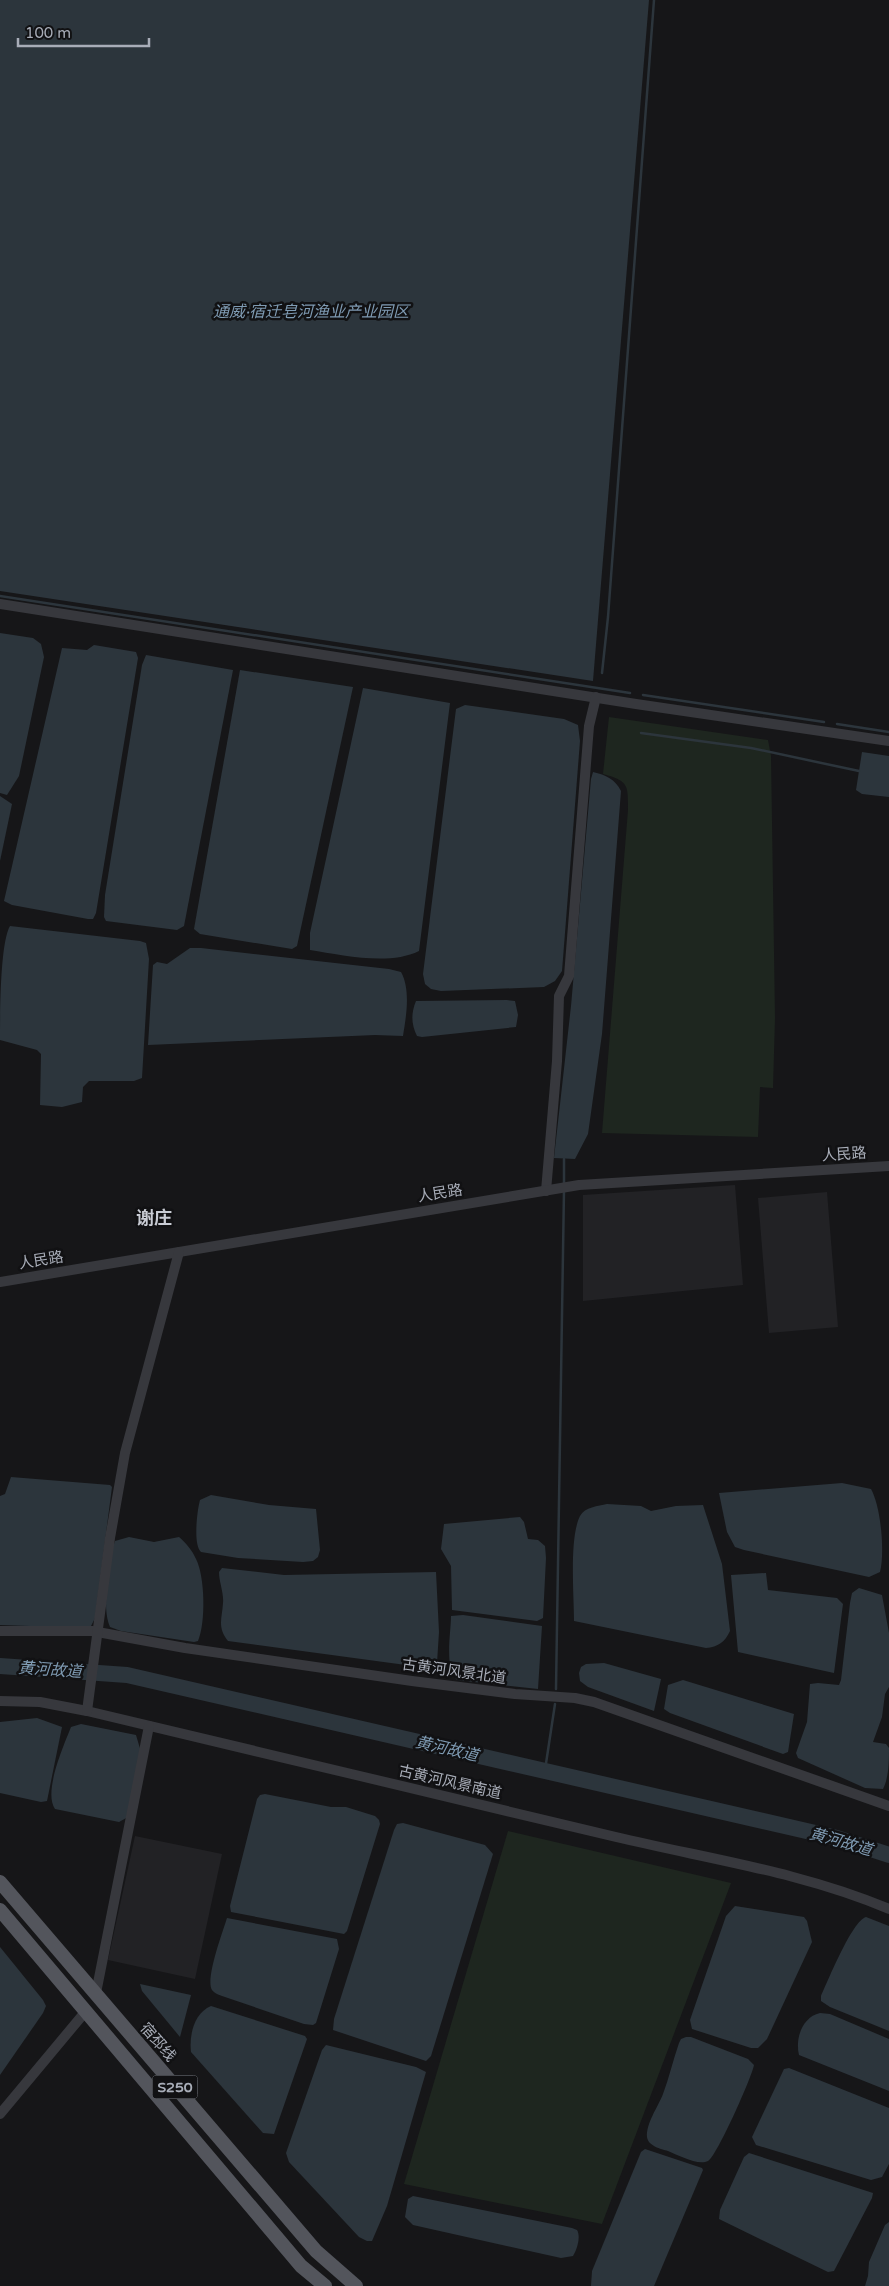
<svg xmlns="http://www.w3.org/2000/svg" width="889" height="2286" viewBox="0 0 889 2286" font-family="'Varela Round','Noto Sans SC',sans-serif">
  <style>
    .built { fill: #222225 }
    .green { fill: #1e261f }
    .water { fill: #2c353c }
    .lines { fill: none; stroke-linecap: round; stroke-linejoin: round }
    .stream { stroke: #2c353c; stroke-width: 2.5 }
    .river { stroke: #2c353c; stroke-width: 16 }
    .minor { stroke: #37383d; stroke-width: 10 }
    .major { stroke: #53555c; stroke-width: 14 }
    .labels { text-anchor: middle; stroke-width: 5; stroke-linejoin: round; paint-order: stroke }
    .shield { fill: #111113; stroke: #7b7e86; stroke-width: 1 }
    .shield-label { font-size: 14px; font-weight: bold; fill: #a8adb8 }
    .street-label { font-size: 15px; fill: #a8adb8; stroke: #111113 }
    .water-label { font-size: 16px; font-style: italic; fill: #7f9bb3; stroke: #111113 }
    .quarter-label { font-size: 18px; font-weight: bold; fill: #c9ccd4; stroke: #111113 }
  </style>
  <rect width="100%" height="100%" fill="#161618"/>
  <g class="built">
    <path d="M735 1185 743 1285 583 1301V1195Z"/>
    <path d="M827 1192 838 1327 769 1333 758 1198Z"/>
    <path d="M135 1836 222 1854 195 1979 108 1960Z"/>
  </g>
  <g class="green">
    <path d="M609 717 768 740 771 756 775 1018 773 1088 760 1087 758 1137 602 1133 628 810C628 785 629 781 603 774Z"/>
    <path d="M508 1831 731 1883 602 2224 404 2184Z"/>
  </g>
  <g class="water">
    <path d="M0 0H649L593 681 0 591Z"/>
    <path d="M0 633 33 638 41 644 44 657 19 776 7 795 0 793Z"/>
    <path d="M94 645 136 652 138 658 96 913 93 919H88L12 905 4 901 62 648 87 650Z"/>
    <path d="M146 655 233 670 184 926 177 930 106 921 104 917 105 895 142 665Z"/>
    <path d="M240 670 353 687 297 946 292 949 200 934 194 929Z"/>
    <path d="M363 688 450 703 419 951C389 966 342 955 310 950V933Z"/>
    <path d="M465 705 564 719 578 725 580 741 562 971 555 981 544 987 441 991 431 989 425 984 423 974 456 709Z"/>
    <path d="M862 752 889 756V797L862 794 856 790Z"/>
    <path d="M593 772C606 775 615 779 621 791L602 1034 588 1134 575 1159 554 1158 571 1006 591 779Z"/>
    <path d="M0 796 12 804 0 861Z"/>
    <path d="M10 926 140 941 146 943 149 959 142 1078 134 1081H89L83 1087 82 1102 62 1107 40 1105 41 1054 37 1050 0 1040C0 1015 0 943 10 926Z"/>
    <path d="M190 948H201L389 969 401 972C411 990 406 1017 403 1036L375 1035 148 1045 153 965 157 962 167 964Z"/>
    <path d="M507 1000 515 1001 518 1015 516 1027 422 1037 417 1036C411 1024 411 1013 416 1001Z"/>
    <path d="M11 1477 110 1485 112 1487 95 1618 90 1628 0 1625V1496L5 1494Z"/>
    <path d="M842 1483 871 1489C881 1507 885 1553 880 1572L869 1577 744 1550 735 1547 727 1532 719 1493Z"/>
    <path d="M211 1495 269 1505 316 1509 320 1550 318 1557 313 1561 303 1562 238 1558 201 1552C193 1545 197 1511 200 1500Z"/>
    <path d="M607 1504 641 1506 651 1511 676 1506 703 1505 722 1564 730 1631C725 1642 718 1647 706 1648L574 1621C574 1595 569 1538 580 1516 585 1507 598 1506 607 1504Z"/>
    <path d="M520 1517 524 1522 528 1539 538 1540 545 1546 546 1558 543 1618 537 1621 452 1610 451 1566 441 1549 444 1524Z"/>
    <path d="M129 1537 154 1542 179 1537C186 1543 192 1550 196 1559 205 1576 206 1623 198 1641L194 1642 121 1631 110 1627C101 1605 110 1570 113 1547L115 1541Z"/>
    <path d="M222 1568 284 1575 436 1572 439 1632 437 1663 434 1667 428 1668 228 1641C217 1627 222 1619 223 1603 224 1593 219 1582 219 1572Z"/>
    <path d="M766 1573 768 1590 837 1598 843 1604 834 1673 738 1652 731 1575Z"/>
    <path d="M859 1588 882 1595 889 1633V1687L885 1694 882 1717 873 1742 886 1744 889 1748C889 1761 889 1777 883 1789L865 1788 798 1758 796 1753 807 1722 810 1684 818 1683 839 1685 841 1680 850 1603 852 1593Z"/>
    <path d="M463 1615 542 1626 538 1689 457 1680C444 1668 451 1633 451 1616Z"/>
    <path d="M604 1663 661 1679 654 1711 588 1687 580 1681 579 1673 581 1667 586 1664Z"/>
    <path d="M683 1680 794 1714 788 1752 783 1754 670 1713 664 1709 668 1685Z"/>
    <path d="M37 1718 62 1727 47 1801 41 1802 0 1793V1722Z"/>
    <path d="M81 1724 136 1735 141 1752 128 1817 119 1822 60 1810 55 1809C43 1792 64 1745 71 1727Z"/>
    <path d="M265 1794 331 1807H346L375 1816 379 1820 380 1824 347 1931 344 1934 231 1912 230 1906 257 1799 260 1795Z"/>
    <path d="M403 1823 485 1845 493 1854 431 2056 426 2061 333 2030 334 2019 394 1830 397 1824Z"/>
    <path d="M735 1906 804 1917 807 1921 812 1942 767 2039 758 2048H751L692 2029 690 2020 726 1916Z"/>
    <path d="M866 1917 889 1926V2031L830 2007 821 2001V1996C828 1981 852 1921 866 1917Z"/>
    <path d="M227 1918 337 1939 339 1949 316 2023 313 2025 304 2024 222 1996C219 1995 214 1993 212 1990 205 1979 223 1931 227 1918Z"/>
    <path d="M0 1947 43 2000 46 2006 43 2013 0 2075Z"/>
    <path d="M140 1984 191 1995 180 2037 142 1991Z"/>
    <path d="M211 2006 305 2036 307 2039 274 2134 263 2133 191 2052C189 2035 194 2013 211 2006Z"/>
    <path d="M820 2013 830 2014 889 2039V2091L799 2055C795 2039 802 2017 820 2013Z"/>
    <path d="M686 2037H691L748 2059 754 2065C752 2077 716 2158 708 2161 698 2166 678 2155 668 2151 661 2149 648 2146 647 2137 646 2123 658 2107 663 2094 669 2078 673 2060 679 2043L681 2039Z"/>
    <path d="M326 2045 416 2067 426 2072 387 2206 372 2241H367L359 2237 289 2162 286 2153 322 2050Z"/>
    <path d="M789 2068 889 2108V2164L882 2177 871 2180 756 2145 752 2137 784 2069Z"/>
    <path d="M645 2149 702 2168 703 2170 654 2286H591L592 2271 641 2152Z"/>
    <path d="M749 2153 873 2193 872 2198 834 2271 828 2272 719 2219 720 2210 744 2157Z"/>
    <path d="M413 2196 572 2228 577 2230C581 2237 577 2249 573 2256L561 2258 413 2225 405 2217 408 2199Z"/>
    <path d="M889 2222V2286H865L868 2276 869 2262 885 2225Z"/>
  </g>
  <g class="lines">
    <g class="stream">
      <path d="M0 596 630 693"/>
      <path d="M602 673 608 617 654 0"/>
      <path d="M643 695 824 722"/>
      <path d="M837 724 889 732"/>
      <path d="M641 733 751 748 859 771"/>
      <path d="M564 1185V1159"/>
      <path d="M556 1689 564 1190"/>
      <path d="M545 1770 555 1704"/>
    </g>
    <path class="river" d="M0 1666 127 1675 837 1838 889 1855"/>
    <g class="minor">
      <path d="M0 604 636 704 889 741"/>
      <path d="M546 1191 557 1061 559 996 569 976 589 726 596 697"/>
      <path d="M0 1282 579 1185 889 1166"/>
      <path d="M0 1631H92L185 1648 412 1681 515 1694 575 1698 594 1702 889 1806"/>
      <path d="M0 1701 40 1702 87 1711C263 1753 440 1795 616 1837 708 1859 802 1872 889 1909"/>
      <path d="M87 1711 110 1538 125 1453 179 1252"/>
      <path d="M96 1993 149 1726"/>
      <path d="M0 2114 86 2011"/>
    </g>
    <g class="major">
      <path d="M0 1882 316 2251 356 2286"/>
      <path d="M0 1910 301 2266 325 2286"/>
    </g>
  </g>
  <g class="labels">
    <rect class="shield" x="152.5" y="2075.5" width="45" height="23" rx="4"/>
    <g class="shield-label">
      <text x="175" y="2092">S250</text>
    </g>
    <g class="street-label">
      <text transform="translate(844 1154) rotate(-4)" y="5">人民路</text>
      <text transform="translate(440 1193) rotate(-9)" y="5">人民路</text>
      <text transform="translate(41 1260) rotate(-9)" y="5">人民路</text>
      <text transform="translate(454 1671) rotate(8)" y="5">古黄河风景北道</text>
      <text transform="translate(450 1782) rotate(13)" y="5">古黄河风景南道</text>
      <text transform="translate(158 2042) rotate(49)" y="5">宿邳线</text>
    </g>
    <g class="water-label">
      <text x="311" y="317">通威·宿迁皂河渔业产业园区</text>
      <text transform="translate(50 1669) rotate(4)" y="6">黄河故道</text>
      <text transform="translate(447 1748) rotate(13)" y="6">黄河故道</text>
      <text transform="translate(841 1841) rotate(16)" y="6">黄河故道</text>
    </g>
    <g class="quarter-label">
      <text x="154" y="1224">谢庄</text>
    </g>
  </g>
  <path d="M18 38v8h131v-8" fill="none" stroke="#a8adb8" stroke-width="2.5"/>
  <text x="25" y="38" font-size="15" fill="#a8adb8" stroke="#111113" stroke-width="4" paint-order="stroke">100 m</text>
</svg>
